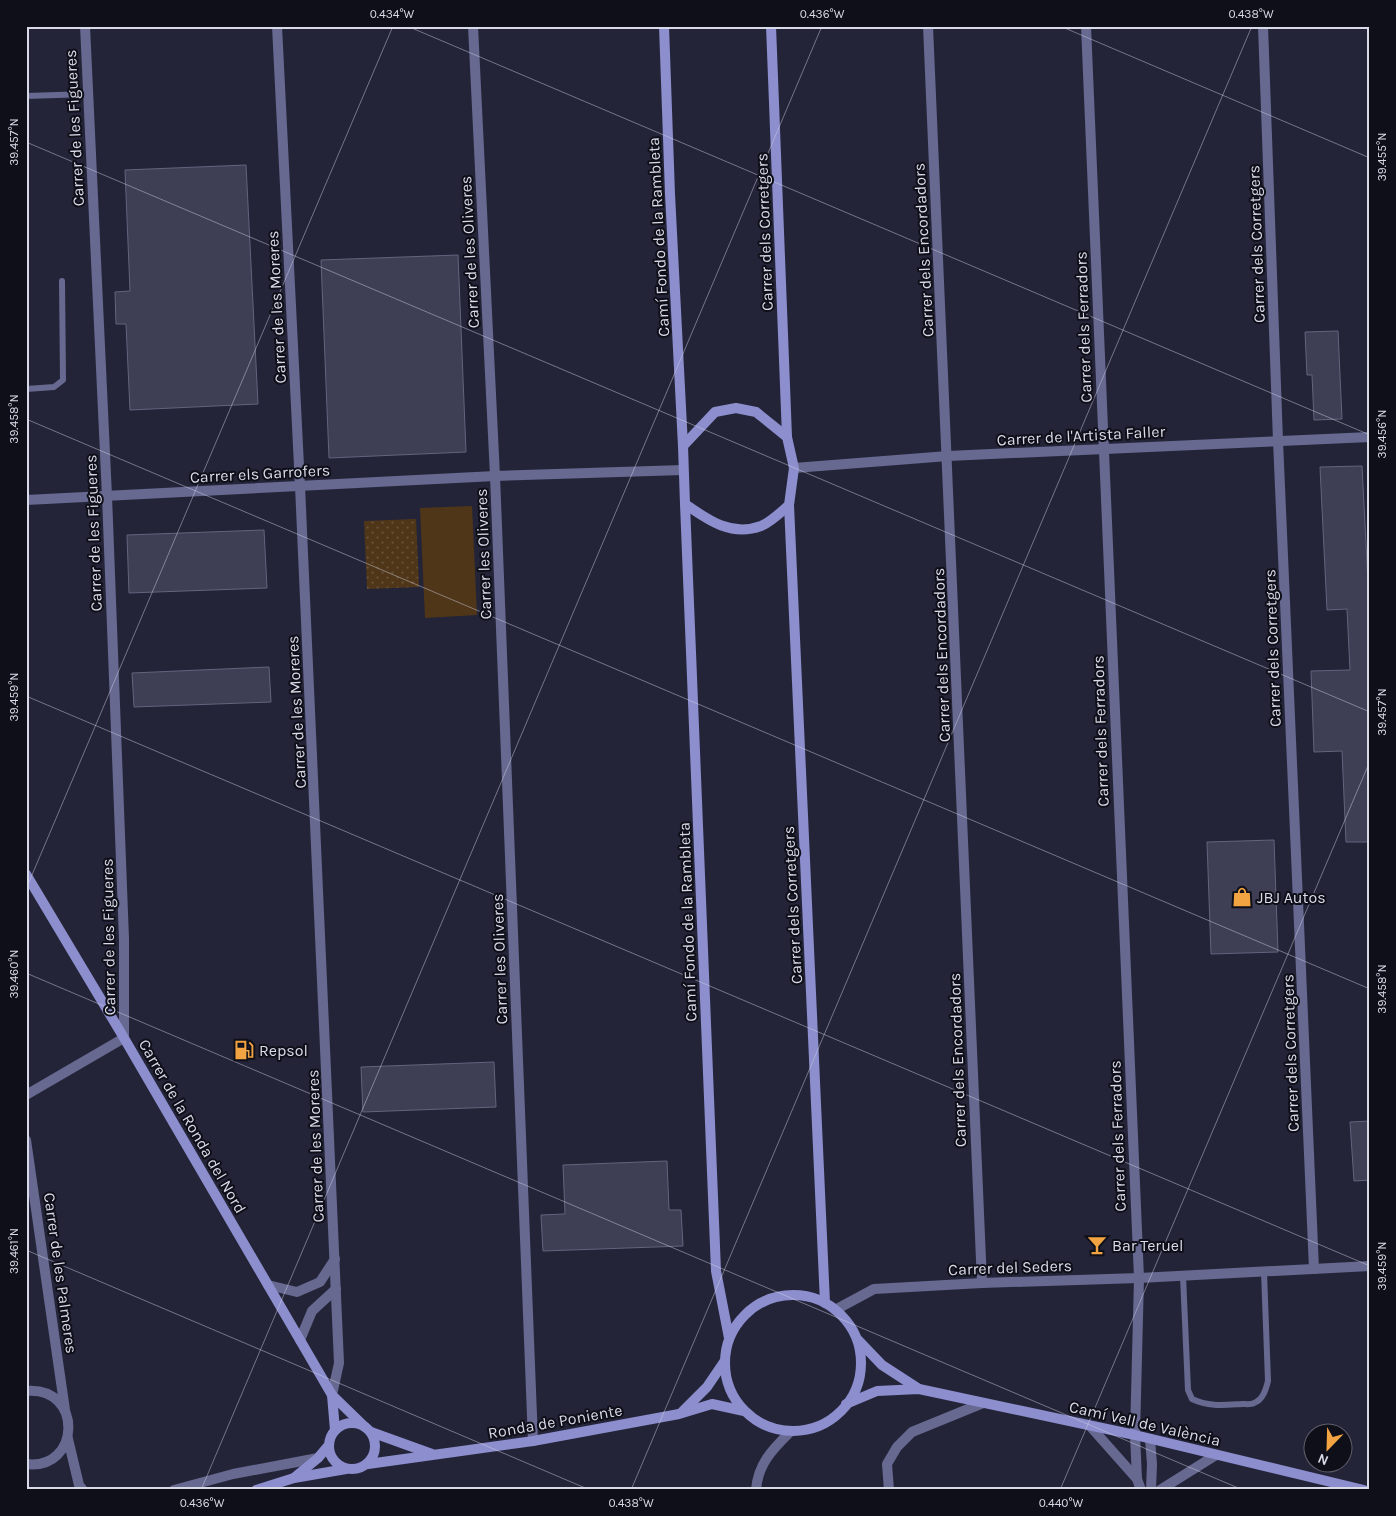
<svg xmlns="http://www.w3.org/2000/svg" width="1396" height="1516" viewBox="0 0 1396 1516" font-family="Karla,sans-serif">
  <style>
    .grass { fill: #4f3618 }
    .park { fill: url(#park-dots) }
    .building { fill: #3e3f55; stroke: #63647d }
    .lines { fill: none; stroke-linecap: round; stroke-linejoin: round }
    .lane { stroke: #676990; stroke-width: 6 }
    .street { stroke: #676990; stroke-width: 10 }
    .secondary { stroke: #8c8ecd; stroke-width: 10 }
    .ticks { fill: none; stroke: #d8dae8; stroke-width: 1; stroke-opacity: 0.45 }
    .labels { text-anchor: middle; stroke-width: 4; stroke-linejoin: round; paint-order: stroke }
    .street-label { font-size: 16px; fill: #d8dae8; stroke: #0e0f18 }
    .poi-label { font-size: 16px; fill: #d8dae8; stroke: #0e0f18; text-anchor: start }
    .neatline { fill: none; stroke: #d8dae8; stroke-width: 2 }
    .ticks-label { font-size: 12px; text-anchor: middle; fill: #d8dae8 }
  </style>
  <defs>
    <pattern id="park-dots" width="8" height="8" patternUnits="userSpaceOnUse" patternTransform="scale(1.25)"><rect width="8" height="8" fill="#4f3618"/><path d="M2 2h.1M6 6h.1" fill="none" stroke="#68523a" stroke-width="1.8" stroke-linecap="round"/></pattern>
  </defs>
  <rect width="100%" height="100%" fill="#242439"/>
  <path class="grass" d="M472 506 477 615 425 618 420 508Z"/>
  <path class="park" d="M416 519 419 587 367 589 364 521Z"/>
  <g class="building">
    <path d="M246 165 258 404 130 410 126 324H116L115 292 130 291 125 170Z"/>
    <path d="M458 255 466 452 329 458 321 260Z"/>
    <path d="M1338 331 1342 419 1314 420 1312 375H1307L1305 332Z"/>
    <path d="M1362 466 1370 621V842H1346L1342 751 1314 752 1311 671 1350 670 1347 609 1327 610 1320 467Z"/>
    <path d="M264 530 267 588 129 593 127 535Z"/>
    <path d="M269 667 271 702 134 707 132 673Z"/>
    <path d="M1274 840 1278 952 1211 954 1207 842Z"/>
    <path d="M494 1062 496 1107 363 1112 361 1067Z"/>
    <path d="M1370 1121V1180L1354 1181 1350 1122Z"/>
    <path d="M667 1161 669 1210H681L683 1246 543 1251 541 1215 565 1214 563 1165Z"/>
  </g>
  <g class="lines">
    <g class="lane">
      <path d="M26 96 88 94"/>
      <path d="M26 389 54 387 63 380 62 281"/>
      <path d="M1183 1276 1188 1390 1192 1399C1209 1407 1224 1405 1242 1404 1245 1404 1251 1405 1254 1403 1263 1400 1266 1389 1268 1381L1264 1272"/>
    </g>
    <g class="street">
      <path d="M277 26 300 486 339 1363 332 1395"/>
      <path d="M473 26 495 476 533 1441"/>
      <path d="M928 26 982 1283"/>
      <path d="M1086 26 1139 1278 1135 1435 1137 1479 1141 1490"/>
      <path d="M1263 26 1278 441 1314 1269"/>
      <path d="M794 468 948 456 1370 437"/>
      <path d="M26 500 495 476 683 470"/>
      <path d="M26 1095 124 1038V939L107 496 85 26"/>
      <path d="M26 1140 65 1410"/>
      <path d="M268 1285 297 1292 320 1282 335 1259"/>
      <path d="M835 1310 874 1289 982 1283 1139 1278 1370 1266"/>
      <path d="M300 1340 312 1311 336 1289"/>
      <path d="M26 1391C84 1386 81 1471 26 1464"/>
      <path d="M1090 1426 1137 1479"/>
      <path d="M68 1439 79 1485 83 1490"/>
      <path d="M1150 1439 1152 1464 1151 1490"/>
      <path d="M174 1490 233 1474 318 1458"/>
      <path d="M756 1490C758 1463 773 1449 791 1431"/>
      <path d="M889 1490 887 1464 897 1447 912 1432 983 1403"/>
      <path d="M1160 1490 1216 1455"/>
    </g>
    <g class="secondary">
      <path d="M664 26 670 194 683 446"/>
      <path d="M771 26 787 437"/>
      <path d="M736 408 756 412 787 437 794 468 789 505C781 512 771 522 761 526 731 537 708 520 685 504L683 446 715 412Z"/>
      <path d="M685 504 716 1271 729 1338"/>
      <path d="M789 505 825 1303"/>
      <path d="M26 874 124 1038 332 1395 365 1427"/>
      <circle cx="793" cy="1363" r="68"/>
      <path d="M858 1340 882 1365 919 1389"/>
      <path d="M332 1395 335 1430"/>
      <path d="M846 1404 877 1391 919 1389 1135 1435 1364 1490"/>
      <path d="M682 1412 707 1387 724 1362"/>
      <circle cx="352" cy="1446" r="23"/>
      <path d="M371 1432 432 1454"/>
      <path d="M368 1464 533 1441 679 1414 712 1404 744 1411"/>
      <path d="M295 1477 318 1458 329 1445"/>
      <path d="M256 1490 294 1478 346 1469"/>
    </g>
  </g>
  <path class="ticks" d="M407 26 1370 435M1060 26 1370 158M26 142 1370 712M26 419 1370 989M26 696 1370 1266M26 889 393 26M26 973 1243 1490M26 1250 590 1490M201 1490 822 26M631 1490 1252 26M1060 1490 1370 761"/>
  <defs>
    <symbol id="shop-bare" viewBox="-9 -9 18 18"><path d="M-5-2.5h2.3a2.7 3.5 0 0 1 5.4 0H5L5.5 6h-11ZM-1.5-2.5h3a1.5 2.3 0 0 0-3 0Z" fill="#f3a442" stroke="#0e0f18" stroke-width="2.5" paint-order="stroke"/></symbol>
    <symbol id="fuel-bare" viewBox="-9 -9 18 18"><path d="M-5.5-6h7V0h2V4h1.3V-2.5L3-4.5l.8-.8L6-3V5H2.5V1h-1V6h-7ZM-4.2-4.7v3.2H.2V-4.7Z" fill="#f3a442" stroke="#0e0f18" stroke-width="2.5" paint-order="stroke"/></symbol>
    <symbol id="bar-bare" viewBox="-9 -9 18 18"><path d="M-6-5H6L.8 .8V4.5H3.5V6h-7V4.5H-.8V.8Z" fill="#f3a442" stroke="#0e0f18" stroke-width="2.5" paint-order="stroke"/></symbol>
  </defs>
  <g fill-rule="evenodd">
    <use href="#shop-bare" x="1228" y="883" width="28" height="28"/>
    <use href="#fuel-bare" x="230" y="1036" width="28" height="28"/>
    <use href="#bar-bare" x="1083" y="1231" width="28" height="28"/>
  </g>
  <g class="labels">
    <g class="street-label">
      <text transform="translate(74 128) rotate(-93)" y="6">Carrer de les Figueres</text>
      <text transform="translate(764 232) rotate(-92)" y="6">Carrer dels Corretgers</text>
      <text transform="translate(658 237) rotate(-93)" y="6">Camí Fondo de la Rambleta</text>
      <text transform="translate(1256 244) rotate(-92)" y="6">Carrer dels Corretgers</text>
      <text transform="translate(923 250) rotate(-93)" y="6">Carrer dels Encordadors</text>
      <text transform="translate(469 252) rotate(-93)" y="6">Carrer de les Oliveres</text>
      <text transform="translate(276 307) rotate(-93)" y="6">Carrer de les Moreres</text>
      <text transform="translate(1083 327) rotate(-92)" y="6">Carrer dels Ferradors</text>
      <text transform="translate(1081 435) rotate(-3)" y="6">Carrer de l'Artista Faller</text>
      <text transform="translate(260 473) rotate(-3)" y="6">Carrer els Garrofers</text>
      <text transform="translate(93 533) rotate(-92)" y="6">Carrer de les Figueres</text>
      <text transform="translate(483 554) rotate(-92)" y="6">Carrer les Oliveres</text>
      <text transform="translate(1272 648) rotate(-92)" y="6">Carrer dels Corretgers</text>
      <text transform="translate(941 655) rotate(-92)" y="6">Carrer dels Encordadors</text>
      <text transform="translate(296 712) rotate(-93)" y="6">Carrer de les Moreres</text>
      <text transform="translate(1100 731) rotate(-92)" y="6">Carrer dels Ferradors</text>
      <text transform="translate(792 905) rotate(-93)" y="6">Carrer dels Corretgers</text>
      <text transform="translate(687 922) rotate(-92)" y="6">Camí Fondo de la Rambleta</text>
      <text transform="translate(108 937) rotate(-91)" y="6">Carrer de les Figueres</text>
      <text transform="translate(499 959) rotate(-92)" y="6">Carrer les Oliveres</text>
      <text transform="translate(1290 1053) rotate(-92)" y="6">Carrer dels Corretgers</text>
      <text transform="translate(957 1060) rotate(-92)" y="6">Carrer dels Encordadors</text>
      <text transform="translate(193 1126) rotate(60)" y="6">Carrer de la Ronda del Nord</text>
      <text transform="translate(1117 1136) rotate(-92)" y="6">Carrer dels Ferradors</text>
      <text transform="translate(315 1146) rotate(-92)" y="6">Carrer de les Moreres</text>
      <text transform="translate(1010 1267) rotate(-2)" y="6">Carrer del Seders</text>
      <text transform="translate(61 1273) rotate(82)" y="6">Carrer de les Palmeres</text>
      <text transform="translate(555 1421) rotate(-10)" y="6">Ronda de Poniente</text>
      <text transform="translate(1145 1423) rotate(13)" y="6">Camí Vell de València</text>
    </g>
    <g class="poi-label">
      <text x="1257" y="903">JBJ Autos</text>
      <text x="259" y="1056">Repsol</text>
      <text x="1112" y="1251">Bar Teruel</text>
    </g>
  </g>
  <rect width="1396" height="1516" fill="none" stroke="#0e0f18" stroke-width="55"/>
  <g transform="translate(1328 1448) rotate(203)"><circle r="24" fill="#0e0f18" stroke="#5f606b"/>
  <path d="M0-4L9 19L0 12L-9 19Z" fill="#f3a442"/>
  <text y="-8" font-size="14" font-weight="bold" text-anchor="middle" fill="#d8dae8">N</text>
  </g>
  <rect x="28" y="28" width="1340" height="1460" class="neatline"/>
  <g class="ticks-label">
    <text x="392" y="18">0.434°W</text>
    <text x="822" y="18">0.436°W</text>
    <text x="1251" y="18">0.438°W</text>
    <text transform="translate(14 142) rotate(-90)" y="4">39.457°N</text>
    <text transform="translate(1382 157) rotate(-90)" y="4">39.455°N</text>
    <text transform="translate(14 419) rotate(-90)" y="4">39.458°N</text>
    <text transform="translate(1382 434) rotate(-90)" y="4">39.456°N</text>
    <text transform="translate(14 697) rotate(-90)" y="4">39.459°N</text>
    <text transform="translate(1382 712) rotate(-90)" y="4">39.457°N</text>
    <text transform="translate(14 974) rotate(-90)" y="4">39.460°N</text>
    <text transform="translate(1382 989) rotate(-90)" y="4">39.458°N</text>
    <text transform="translate(14 1251) rotate(-90)" y="4">39.461°N</text>
    <text transform="translate(1382 1266) rotate(-90)" y="4">39.459°N</text>
    <text x="202" y="1507">0.436°W</text>
    <text x="631" y="1507">0.438°W</text>
    <text x="1061" y="1507">0.440°W</text>
  </g>
</svg>
